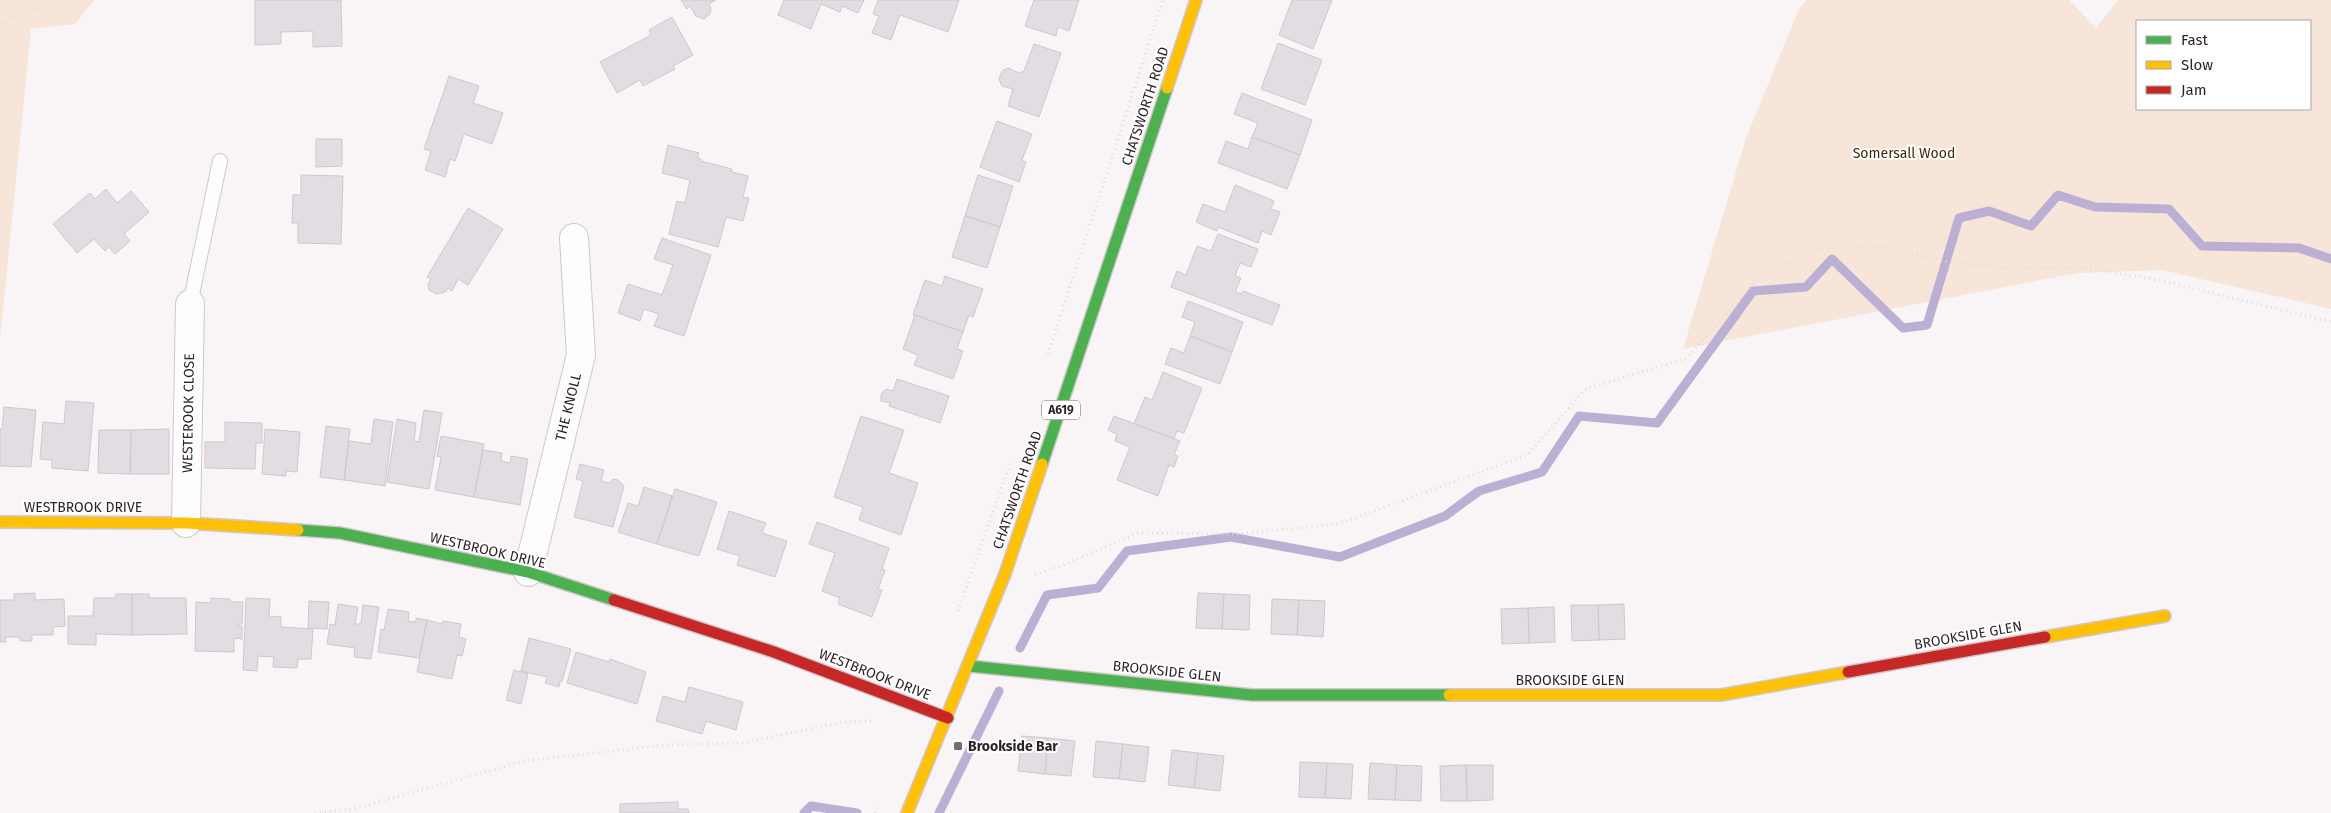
<svg xmlns="http://www.w3.org/2000/svg" width="2331" height="813" viewBox="0 0 2331 813" font-family="'Fira Sans',sans-serif">
  <style>
    .green { fill: #f8e5d9; fill-rule: evenodd }
    .lines { fill: none; stroke-linecap: round; stroke-linejoin: round }
    .stream { stroke: #bbafd3; stroke-width: 9 }
    .building { fill: #e4dce3; stroke: #cfc7cd }
    .lane-casing { stroke: #d1c7cb; stroke-width: 16 }
    .street-casing { stroke: #d1c7cb; stroke-width: 30 }
    .fast-casing { stroke: #d1c7cb; stroke-width: 14 }
    .slow-casing { stroke: #d1c7cb; stroke-width: 14 }
    .jam-casing { stroke: #d1c7cb; stroke-width: 14 }
    .path { stroke: #dfdcdd; stroke-width: 3; stroke-dasharray: 1 4; stroke-linecap: butt }
    .lane { stroke: #fefdfe; stroke-width: 14 }
    .street { stroke: #fefdfe; stroke-width: 28 }
    .fast { stroke: #4caf50; stroke-width: 11 }
    .slow { stroke: #ffc107; stroke-width: 11 }
    .jam { stroke: #c62828; stroke-width: 11 }
    .poi-dot { fill: #756a6e; stroke: #fff; stroke-width: 2 }
    .labels { text-anchor: middle; stroke-width: 4; stroke-linejoin: round; paint-order: stroke }
    .shield { fill: #fff; stroke: #6d6266; stroke-width: 1 }
    .shield-label { font-size: 12px; font-weight: bold; fill: #2e1f24 }
    .street-label { font-size: 14px; fill: #2e1f24; stroke: #fff }
    .park-label { font-size: 14px; fill: #452607; stroke: #fff }
    .poi-label { font-size: 14px; font-weight: bold; fill: #2e1f24; stroke: #fff; text-anchor: start }
  </style>
  <rect width="100%" height="100%" fill="#f9f4f6"/>
  <g class="green">
    <path d="M0 0H94L75 24 31 29 0 340Z"/>
    <path d="M1806 0H2069L2096 28 2118 0H2331V309L2162 270 2078 273 1683 349 1746 138 1799 9ZM2137 21H2310V109H2137Z"/>
  </g>
  <g class="lines">
    <g class="stream">
      <path d="M1020 648 1047 595 1098 588 1127 551 1231 537 1340 557 1445 516 1479 491 1542 472 1579 416 1657 423 1753 291 1806 287 1832 259 1903 328 1927 325 1959 218 1989 211 2031 226 2058 195 2095 207 2169 209 2202 246 2299 248 2331 259"/>
      <path d="M804 813 811 806 857 813"/>
      <path d="M939 813 999 691"/>
    </g>
  </g>
  <g class="building">
    <path d="M255 0H341L342 46 313 47V31L281 32V44L255 45Z"/>
    <path d="M681 0H716L709 4 711 8 710 14 704 19 696 16 690 6 687 9Z"/>
    <path d="M784 0H864L858 13 842 6 840 12 821 4 811 29 778 15Z"/>
    <path d="M878 0H959L948 32 900 15 891 40 872 33 879 16 873 14Z"/>
    <path d="M1034 0H1079L1069 31 1058 27 1056 36 1025 26Z"/>
    <path d="M1292 0H1332L1313 49 1279 35Z"/>
    <path d="M672 17 693 55 673 66 675 69 643 86 640 80 617 93 600 62 651 35 649 30Z"/>
    <path d="M1278 43 1322 60 1305 105 1261 89Z"/>
    <path d="M1034 44 1061 53 1039 117 1008 106 1013 89 1002 86 999 79 1002 71 1008 68 1019 73 1024 71Z"/>
    <path d="M449 76 479 86 473 103 503 113 492 144 464 134 455 161 450 159 445 177 425 170 431 151 424 149Z"/>
    <path d="M1242 93 1312 120 1300 155 1252 137 1258 123 1234 114Z"/>
    <path d="M997 121 1032 134 1022 160 1026 162 1019 182 980 167Z"/>
    <path d="M1252 137 1300 155 1287 189 1218 163 1226 141 1248 149Z"/>
    <path d="M316 139H342V166L316 167Z"/>
    <path d="M668 145 699 153 697 157 701 159V161L732 169V172L748 176 743 197 749 198 743 221 726 217 718 247 669 234 677 201 685 203 690 180 662 173Z"/>
    <path d="M301 175 343 176 341 244 298 243V223H292L293 195H301Z"/>
    <path d="M978 175 1013 186 1000 227 965 216Z"/>
    <path d="M1235 185 1274 201 1271 209 1280 212 1271 235 1262 231 1258 243 1218 227 1217 231 1196 222 1203 204 1225 212Z"/>
    <path d="M106 189 117 203 131 191 149 212 124 234 130 241 115 254 109 247 105 251 94 239 77 253 53 224 90 193 95 199Z"/>
    <path d="M468 208 503 229 468 285 458 279 452 291 448 288 445 292 437 294 429 290 428 284 431 279 427 277Z"/>
    <path d="M965 216 1000 227 987 268 952 257Z"/>
    <path d="M1218 234 1258 249 1251 267 1240 263 1235 276 1241 278 1235 292 1241 294 1243 291 1280 305 1272 325 1171 287 1177 271 1186 275 1197 246 1211 251Z"/>
    <path d="M662 238 711 255 684 336 654 326 659 314 644 309 640 321 618 313 628 284 662 295 673 265 654 259Z"/>
    <path d="M945 276 983 289 973 317 969 315 963 332 913 315 925 280 942 286Z"/>
    <path d="M1188 301 1243 322 1232 352 1190 336 1195 322 1182 317Z"/>
    <path d="M915 315 963 332 957 349 963 351 953 379 914 365 918 355 903 349Z"/>
    <path d="M1190 336 1232 352 1220 384 1165 364 1171 348 1184 353Z"/>
    <path d="M1163 372 1202 388 1184 433 1177 431 1174 439 1134 424 1145 397 1152 400Z"/>
    <path d="M897 379 949 396 940 423 889 406 890 403 881 401V394L886 389 893 391Z"/>
    <path d="M66 401 94 403 88 471 52 468V460L40 459 43 422 64 424Z"/>
    <path d="M4 407 36 410 31 467 0 466V429H2Z"/>
    <path d="M424 410 442 413 429 489 387 482 397 419 416 423 414 441 419 442Z"/>
    <path d="M861 416 904 430 889 473 918 483 901 535 859 520 863 507 834 497Z"/>
    <path d="M1114 416 1180 441 1174 455 1178 456 1174 467 1169 465 1158 496 1117 480 1130 447 1115 441 1117 434 1108 430Z"/>
    <path d="M374 419 393 422 385 486 344 480 349 441 371 444Z"/>
    <path d="M225 422 262 423V443H256L255 469 205 468V442H225Z"/>
    <path d="M326 426 350 429 344 480 320 477Z"/>
    <path d="M169 429V474H130L131 430Z"/>
    <path d="M265 429 300 432 297 472 286 471V476L262 474Z"/>
    <path d="M99 430H131L130 474 98 473Z"/>
    <path d="M441 436 484 444 474 497 435 490 441 457 437 456Z"/>
    <path d="M483 450 502 453 501 461 510 463 511 456 528 459 520 505 474 497Z"/>
    <path d="M580 464 604 470 601 481 609 483 613 479 618 480 624 486 613 527 574 517 583 481 576 479Z"/>
    <path d="M644 487 672 496 657 544 618 532 628 503 638 506Z"/>
    <path d="M675 489 717 502 699 556 657 544Z"/>
    <path d="M729 511 766 523 762 533 787 541 775 577 737 565 740 556 717 549Z"/>
    <path d="M817 522 889 548 882 569 885 570 878 589 882 590 872 617 838 604 840 598 822 591 835 553 809 544Z"/>
    <path d="M35 593V600L64 599 65 626 53 627V635H32V641H20V637H5L6 642H0V600H14V594Z"/>
    <path d="M1198 593 1224 594 1222 629 1196 628Z"/>
    <path d="M116 594H132V635L96 634V645L68 644V616H93L94 598H115Z"/>
    <path d="M132 594H149V598H186L187 634 132 635Z"/>
    <path d="M1224 594 1250 595 1249 630 1222 629Z"/>
    <path d="M211 598 230 599 231 602H243L242 624H238V626H242V639L234 638V652L195 651 196 602 211 603Z"/>
    <path d="M246 598 270 599 269 616 281 617V627L313 629 311 659H298L297 668 273 667 274 657 258 656 257 671 243 670Z"/>
    <path d="M1272 599 1299 600 1297 635 1271 634Z"/>
    <path d="M1299 600 1325 601 1323 637 1297 635Z"/>
    <path d="M309 601 329 602 327 629 308 628Z"/>
    <path d="M338 604 358 607 355 624H361L363 605 379 607 371 659 354 657 355 648 327 644 330 624 335 625Z"/>
    <path d="M1624 604 1625 639 1599 640 1598 605Z"/>
    <path d="M1571 605H1598L1599 640 1572 641Z"/>
    <path d="M1554 607 1555 642 1529 643 1528 608Z"/>
    <path d="M1528 608 1529 643 1502 644 1501 609Z"/>
    <path d="M388 609 409 612 408 621 416 622V618L427 620 419 658 378 652 381 629 384 630Z"/>
    <path d="M427 620 442 624 443 621 461 624 459 637 466 639 462 656 457 655 452 679 417 672Z"/>
    <path d="M529 638 571 649 562 682 560 681 559 687 545 683 547 677 521 671Z"/>
    <path d="M576 652 609 662 610 659 646 672 637 704 567 683Z"/>
    <path d="M514 670 528 674 521 704 506 700Z"/>
    <path d="M689 687 743 702 736 730 706 721 702 734 656 721 663 696 685 702Z"/>
    <path d="M1022 736 1048 738 1045 774 1018 771Z"/>
    <path d="M1048 738 1075 741 1071 776 1045 774Z"/>
    <path d="M1096 741 1123 744 1119 779 1093 777Z"/>
    <path d="M1123 744 1149 747 1145 782 1119 779Z"/>
    <path d="M1172 750 1198 753 1194 788 1168 785Z"/>
    <path d="M1198 753 1224 756 1220 791 1194 788Z"/>
    <path d="M1300 762 1327 763 1325 798 1299 797Z"/>
    <path d="M1327 763 1353 764 1351 799 1325 798Z"/>
    <path d="M1370 763 1397 765 1395 800 1368 799Z"/>
    <path d="M1397 765 1422 766 1421 801 1395 800Z"/>
    <path d="M1466 765H1493V800L1467 801Z"/>
    <path d="M1466 765 1467 801H1441L1440 766Z"/>
    <path d="M678 802V809H688L689 813H620V804Z"/>
  </g>
  <g class="lines">
    <defs>
      <path id="lane" d="M190 304 220 161"/>
      <g id="street">
        <path d="M186 523 190 304"/>
        <path d="M528 572 581 355 574 238"/>
      </g>
      <g id="fast">
        <path d="M1042 464 1167 88"/>
        <path d="M298 530 340 533 528 572 614 600"/>
        <path d="M969 666 1252 695H1449"/>
      </g>
      <g id="slow">
        <path d="M1167 88 1196 0"/>
        <path d="M0 522 186 523 298 530"/>
        <path d="M2045 637 2165 616"/>
        <path d="M1449 695H1721L1848 672"/>
        <path d="M907 813 1005 574 1042 464"/>
      </g>
      <g id="jam">
        <path d="M614 600 774 652 948 718"/>
        <path d="M1848 672 2045 637"/>
      </g>
    </defs>
    <use href="#lane" class="lane-casing"/>
    <use href="#street" class="street-casing"/>
    <use href="#fast" class="fast-casing"/>
    <use href="#slow" class="slow-casing"/>
    <use href="#jam" class="jam-casing"/>
    <g class="path">
      <path d="M0 23 43 7 48 0"/>
      <path d="M1048 354 1163 0"/>
      <path d="M1035 574 1063 565 1138 533 1236 534 1338 524 1527 455 1586 389 1687 358 1760 276 1813 251 1880 246 1954 263 2016 269 2086 268 2159 280 2331 322"/>
      <path d="M958 611 1011 461"/>
      <path d="M315 813 353 809 524 761 665 745 742 743 842 722 874 721"/>
      <path d="M875 813 879 804"/>
    </g>
    <use href="#lane" class="lane"/>
    <use href="#street" class="street"/>
    <use href="#fast" class="fast"/>
    <use href="#slow" class="slow"/>
    <use href="#jam" class="jam"/>
  </g>
  <rect class="poi-dot" x="953" y="741" width="10" height="10" rx="2.5"/>
  <g class="labels">
    <rect class="shield" x="1042" y="400.5" width="38" height="19" rx="4"/>
    <g class="shield-label">
      <text x="1061" y="414">A619</text>
    </g>
    <g class="street-label">
      <text transform="translate(1145 106) rotate(-72)" y="5">CHATSWORTH ROAD</text>
      <text transform="translate(568 407) rotate(-76)" y="5">THE KNOLL</text>
      <text transform="translate(188 413) rotate(-89)" y="5">WESTEROOK CLOSE</text>
      <text transform="translate(1017 490) rotate(-71)" y="5">CHATSWORTH ROAD</text>
      <text x="83" y="512">WESTBROOK DRIVE</text>
      <text transform="translate(488 550) rotate(13)" y="5">WESTBROOK DRIVE</text>
      <text transform="translate(1968 635) rotate(-10)" y="5">BROOKSIDE GLEN</text>
      <text transform="translate(1167 671) rotate(6)" y="5">BROOKSIDE GLEN</text>
      <text transform="translate(875 674) rotate(21)" y="5">WESTBROOK DRIVE</text>
      <text x="1570" y="685">BROOKSIDE GLEN</text>
    </g>
    <g class="park-label">
      <text x="1904" y="158">Somersall Wood</text>
    </g>
    <g class="poi-label">
      <text x="968" y="751">Brookside Bar</text>
    </g>
  </g>
  <rect x="2136" y="20" width="175" height="90" fill="#ffffff" stroke="#aba5a7"/>
  <rect x="2146" y="36" width="25" height="8" fill="#4caf50" stroke="#aba5a7"/>
  <text x="2181" y="45" font-size="15" fill="#2e1f24">Fast</text>
  <rect x="2146" y="61" width="25" height="8" fill="#ffc107" stroke="#aba5a7"/>
  <text x="2181" y="70" font-size="15" fill="#2e1f24">Slow</text>
  <rect x="2146" y="86" width="25" height="8" fill="#c62828" stroke="#aba5a7"/>
  <text x="2181" y="95" font-size="15" fill="#2e1f24">Jam</text>
</svg>
